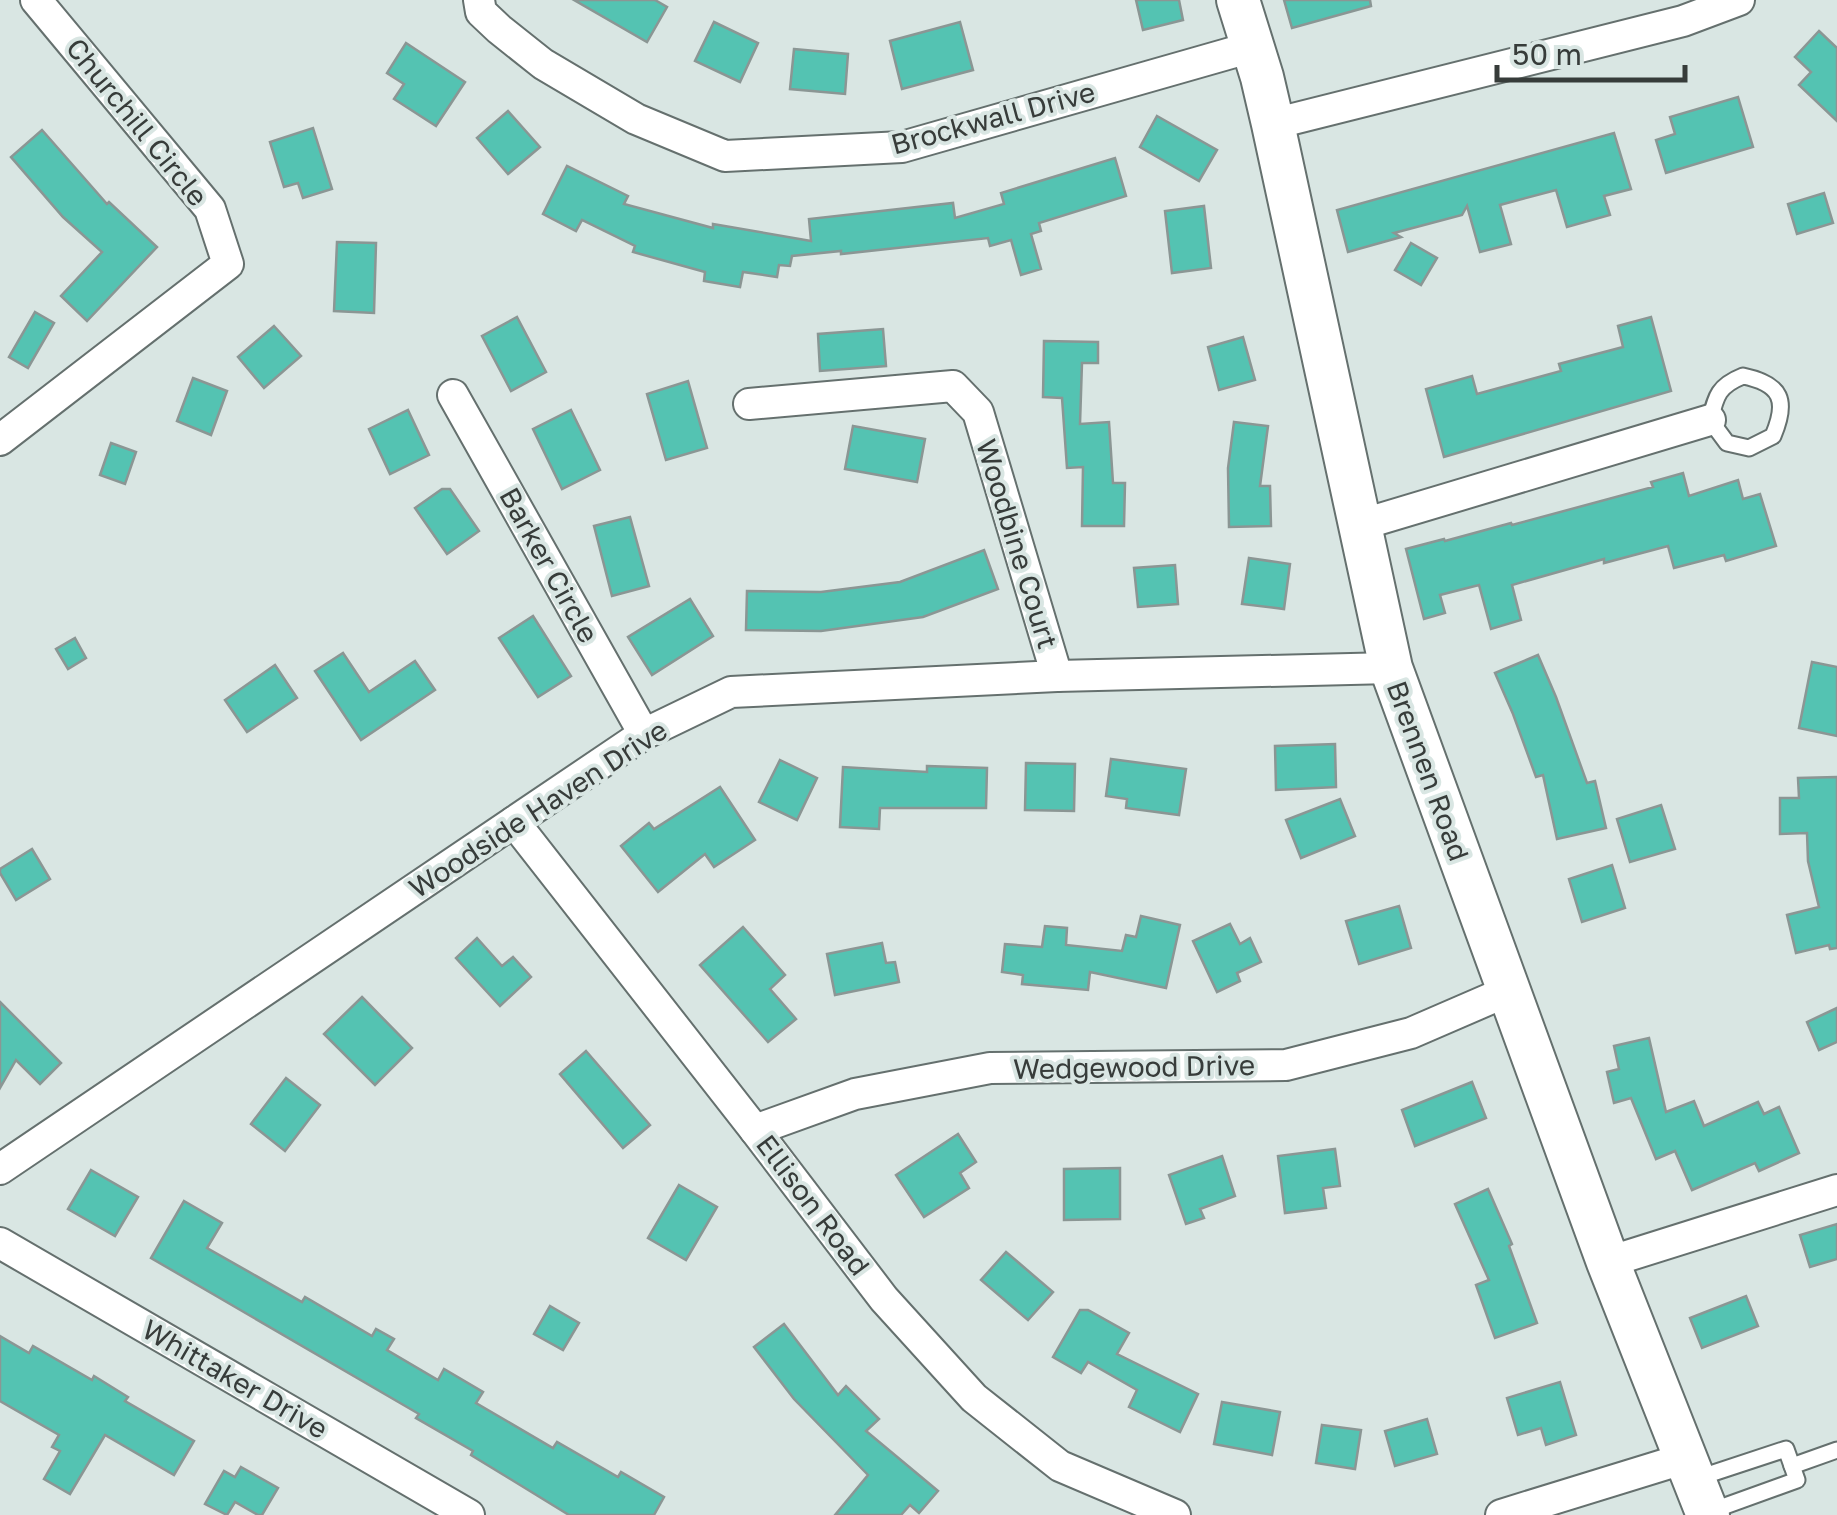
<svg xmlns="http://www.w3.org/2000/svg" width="1837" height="1515" viewBox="0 0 1837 1515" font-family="'Golos Text',sans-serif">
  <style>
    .building { fill: #54c3b2; stroke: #8b9694; stroke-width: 2.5 }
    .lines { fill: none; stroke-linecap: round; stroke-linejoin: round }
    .lane-casing { stroke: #65706e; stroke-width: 19 }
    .street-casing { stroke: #65706e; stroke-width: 34 }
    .secondary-casing { stroke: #65706e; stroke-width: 46 }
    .lane { stroke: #fff; stroke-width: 15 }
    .street { stroke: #fff; stroke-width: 30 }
    .secondary { stroke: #fff; stroke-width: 42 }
    .labels { text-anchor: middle; stroke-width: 8; stroke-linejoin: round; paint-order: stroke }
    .street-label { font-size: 28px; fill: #373c3a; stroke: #d9e6e3 }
  </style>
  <rect width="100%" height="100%" fill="#d9e6e3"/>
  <g class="building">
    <path d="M574 0H655L667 7 647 42Z"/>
    <path d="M1136 0H1179L1183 20 1143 30Z"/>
    <path d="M1284 0H1370L1371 6 1292 28Z"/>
    <path d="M714 22 758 43 740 82 695 61Z"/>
    <path d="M960 22 973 70 902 89 890 41Z"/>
    <path d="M1819 31 1837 48V121L1799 85 1811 72 1795 57Z"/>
    <path d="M406 43 465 82 436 126 394 99 404 84 387 73Z"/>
    <path d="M794 49 848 54 845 94 790 89Z"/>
    <path d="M1738 97 1753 147 1666 173 1656 140 1675 134 1670 117Z"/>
    <path d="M508 111 540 147 508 174 477 138Z"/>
    <path d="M1157 116 1217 150 1199 181 1140 147Z"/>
    <path d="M313 128 332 189 303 198 298 183 284 187 270 142Z"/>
    <path d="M42 130 107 204 109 202 157 247 87 321 61 296 102 252 63 217 11 157Z"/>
    <path d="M1614 133 1631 189 1604 196 1610 215 1567 227 1556 190 1500 205 1511 244 1480 252 1467 206 1462 215 1394 233 1401 237 1348 252 1337 210Z"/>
    <path d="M1115 158 1126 196 1039 223 1041 231 1031 234 1041 269 1021 275 1011 240 990 246 988 238 841 254V251L792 256 790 266 779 265 777 277 743 272 740 287 704 281 705 272 633 252 635 246 582 220 576 231 543 214 567 166 628 196 624 204 713 228V224L811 241 809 219 953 203 955 218 1004 204 1001 193Z"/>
    <path d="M1824 193 1833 223 1797 234 1788 204Z"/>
    <path d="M1204 206 1211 268 1172 273 1165 211Z"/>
    <path d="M337 242 376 243 374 313 334 311Z"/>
    <path d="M1411 243 1437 258 1421 285 1395 270Z"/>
    <path d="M35 312 54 323 28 368 9 357Z"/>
    <path d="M517 317 546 372 511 391 482 336Z"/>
    <path d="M1651 317 1671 391 1444 457 1426 389 1472 376 1477 394 1561 371 1559 364 1623 347 1618 326Z"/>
    <path d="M274 326 301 356 264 388 238 357Z"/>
    <path d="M883 329 886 366 820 371 818 334Z"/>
    <path d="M1243 337 1255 380 1219 390 1208 347Z"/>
    <path d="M1044 341 1098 342V363H1082L1080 424 1109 422 1113 483H1125L1124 526H1082L1083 467 1067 468 1062 398 1043 397Z"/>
    <path d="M193 378 227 391 211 435 177 421Z"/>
    <path d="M688 381 707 448 666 460 647 394Z"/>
    <path d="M408 410 429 455 390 474 369 429Z"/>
    <path d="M571 410 600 470 562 489 533 429Z"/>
    <path d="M1234 422 1268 426 1260 486H1270L1271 526 1229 527 1228 468Z"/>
    <path d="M853 426 925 439 917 482 845 469Z"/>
    <path d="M111 443 136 452 125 484 100 475Z"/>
    <path d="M1683 473 1689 496 1738 480 1743 499 1760 494 1776 546 1726 561 1724 555 1674 568 1668 546 1604 563V559L1512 585 1521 620 1491 629 1479 585 1440 595 1445 613 1424 619 1406 549 1444 539 1445 541 1511 523 1512 525 1653 487 1651 482Z"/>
    <path d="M442 489H450L479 531 447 554 415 508Z"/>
    <path d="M630 517 649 586 612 596 594 526Z"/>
    <path d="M984 550 998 589 923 617 821 631 746 630 747 591 821 592 900 582Z"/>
    <path d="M1249 558 1290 564 1284 609 1242 604Z"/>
    <path d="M1175 565 1178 604 1138 607 1134 568Z"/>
    <path d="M690 599 713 636 652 675 628 637Z"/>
    <path d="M533 616 571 676 538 697 499 638Z"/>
    <path d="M75 638 86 658 68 669 56 649Z"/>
    <path d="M343 653 369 692 415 661 435 690 361 740 315 671Z"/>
    <path d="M1538 655 1556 697 1587 783 1595 781 1606 828 1557 839 1543 775 1536 777 1513 714 1495 673Z"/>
    <path d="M1812 662 1837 667V736L1799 728Z"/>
    <path d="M275 665 297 698 247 732 225 700Z"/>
    <path d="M1335 744 1336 787 1276 790 1275 746Z"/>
    <path d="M1111 759 1186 769 1179 815 1126 808 1127 799 1106 796Z"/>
    <path d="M780 760 817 778 797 820 759 802Z"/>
    <path d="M1026 763 1075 764 1074 811 1025 810Z"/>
    <path d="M927 766 987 768 986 808H880L879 829 840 827 843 767 927 772Z"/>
    <path d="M1837 777V948L1830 949 1829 945 1796 953 1787 915 1819 907 1808 861 1807 833 1780 834V798H1799L1798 778Z"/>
    <path d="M720 787 755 840 714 867 705 854 658 892 621 846 649 823 654 829Z"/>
    <path d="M1340 799 1355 836 1301 858 1286 820Z"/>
    <path d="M1661 805 1675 849 1630 862 1617 819Z"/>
    <path d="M32 849 50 879 16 900 0 873V869Z"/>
    <path d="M1612 865 1625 908 1582 922 1569 879Z"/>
    <path d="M1399 906 1411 948 1359 964 1346 921Z"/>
    <path d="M1141 916 1180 925 1166 988 1090 972 1088 990 1022 984 1023 975 1002 972 1005 944 1042 947 1045 926 1067 928 1066 945 1122 951 1126 935 1136 937Z"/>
    <path d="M1230 924 1240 944 1250 938 1261 962 1237 973 1240 981 1217 992 1193 941Z"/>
    <path d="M743 927 785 975 770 989 796 1019 768 1042 700 965Z"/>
    <path d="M477 938 502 966 513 957 531 977 500 1006 456 958Z"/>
    <path d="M882 943 886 963 895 962 899 982 835 995 827 954Z"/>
    <path d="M362 997 412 1048 375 1085 324 1034Z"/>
    <path d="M0 1002 61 1063 40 1084 16 1060 0 1088Z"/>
    <path d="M1837 1008V1042L1819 1050 1807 1022Z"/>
    <path d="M1649 1038 1666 1112 1694 1101 1704 1126 1758 1102 1764 1114 1779 1107 1799 1153 1759 1171 1755 1163 1692 1190 1675 1151 1656 1159 1631 1098 1614 1103 1607 1072 1619 1069 1614 1046Z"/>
    <path d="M586 1051 650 1125 623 1148 560 1074Z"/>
    <path d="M286 1078 320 1105 285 1151 251 1124Z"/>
    <path d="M1472 1082 1486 1118 1415 1146 1402 1110Z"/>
    <path d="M958 1134 976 1162 960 1173 969 1188 924 1217 896 1175Z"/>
    <path d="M1335 1149 1340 1186 1323 1188 1326 1208 1285 1213 1278 1156Z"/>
    <path d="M1222 1156 1235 1196 1200 1209 1204 1218 1186 1224 1169 1175Z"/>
    <path d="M1120 1168V1219L1064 1220V1169Z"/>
    <path d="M91 1170 138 1197 115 1236 68 1209Z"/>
    <path d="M679 1185 717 1207 686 1260 648 1238Z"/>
    <path d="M1488 1189 1512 1244 1509 1246 1537 1323 1495 1338 1476 1285 1489 1280 1455 1204Z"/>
    <path d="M184 1201 222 1223 207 1248 302 1302 305 1297 372 1336 376 1329 394 1339 387 1350 438 1380 444 1369 483 1392 476 1403 553 1448 557 1442 618 1477 621 1472 664 1497 654 1515H569L471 1455 473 1451 416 1418 419 1414 151 1258Z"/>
    <path d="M1837 1224V1259L1810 1267 1800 1235Z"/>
    <path d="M1006 1252 1053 1292 1028 1320 981 1280Z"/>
    <path d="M1746 1296 1758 1326 1702 1348 1690 1318Z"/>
    <path d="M550 1306 579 1323 563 1350 534 1334Z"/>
    <path d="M1080 1310H1088L1129 1333 1117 1354 1198 1394 1180 1432 1129 1407 1137 1390 1088 1362 1081 1373 1053 1357Z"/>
    <path d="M784 1324 838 1395 846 1386 879 1419 866 1431 938 1491 919 1513 910 1505 901 1515H835L868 1475 794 1399 754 1347Z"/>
    <path d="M0 1336 29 1353 33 1346 92 1380 94 1376 128 1397 125 1401 194 1441 174 1475 105 1435 70 1494 44 1479 60 1451 52 1447 59 1435 0 1401Z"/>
    <path d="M1560 1382 1576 1435 1546 1445 1541 1428 1518 1435 1507 1398Z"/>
    <path d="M1222 1402 1280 1412 1272 1455 1214 1444Z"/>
    <path d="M1427 1419 1437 1454 1395 1466 1385 1431Z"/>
    <path d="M1322 1425 1361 1430 1355 1469 1316 1463Z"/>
    <path d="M241 1467 278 1488 262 1515H258L235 1502 227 1515 205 1504 224 1471 235 1477Z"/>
  </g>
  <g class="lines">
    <defs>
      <g id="lane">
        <path d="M1743 376C1782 384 1788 401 1773 436L1749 448 1727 443 1710 420C1716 396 1718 386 1743 376Z"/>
        <path d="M1792 1466 1837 1450"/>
        <path d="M1698 1478 1786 1449 1797 1480 1711 1511"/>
      </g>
      <g id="street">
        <path d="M479 0 481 12 499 29 543 64 636 119 725 156 902 147 1252 47"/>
        <path d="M1273 124 1683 21 1739 0"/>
        <path d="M453 395 644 734"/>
        <path d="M749 404 953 386 978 412 1057 676"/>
        <path d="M0 440 228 264 210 209 36 0"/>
        <path d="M1360 525 1710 420"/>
        <path d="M514 822 755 1130 884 1299 974 1398 1060 1466 1175 1515"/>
        <path d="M755 1130 855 1094 990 1068 1286 1065 1411 1033 1508 991"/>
        <path d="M0 1169 644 734 731 692 1057 676 1391 668"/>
        <path d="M0 1243 469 1515"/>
        <path d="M1608 1262 1837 1190"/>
        <path d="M1501 1515 1686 1458"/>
      </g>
      <path id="secondary" d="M1238 0 1262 77 1273 124 1391 668 1608 1262 1708 1515"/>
    </defs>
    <use href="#lane" class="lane-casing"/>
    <use href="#street" class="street-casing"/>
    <use href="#secondary" class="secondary-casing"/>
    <use href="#lane" class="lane"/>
    <use href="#street" class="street"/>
    <use href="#secondary" class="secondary"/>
  </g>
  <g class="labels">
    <g class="street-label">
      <text transform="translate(993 118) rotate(-15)" y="10">Brockwall Drive</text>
      <text transform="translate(137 122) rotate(51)" y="10">Churchill Circle</text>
      <text transform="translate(1017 544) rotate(73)" y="10">Woodbine Court</text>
      <text transform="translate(549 565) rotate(61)" y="10">Barker Circle</text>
      <text transform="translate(1428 771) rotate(70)" y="10">Brennen Road</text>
      <text transform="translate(538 809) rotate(-33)" y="10">Woodside Haven Drive</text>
      <text transform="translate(1134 1067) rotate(-1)" y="10">Wedgewood Drive</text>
      <text transform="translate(813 1205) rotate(53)" y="10">Ellison Road</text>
      <text transform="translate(235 1379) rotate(30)" y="10">Whittaker Drive</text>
    </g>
  </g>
  <path d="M1497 65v15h188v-15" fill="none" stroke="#373c3a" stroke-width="5"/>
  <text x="1512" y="65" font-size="30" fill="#373c3a" stroke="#d9e6e3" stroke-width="8" paint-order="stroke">50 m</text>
</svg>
